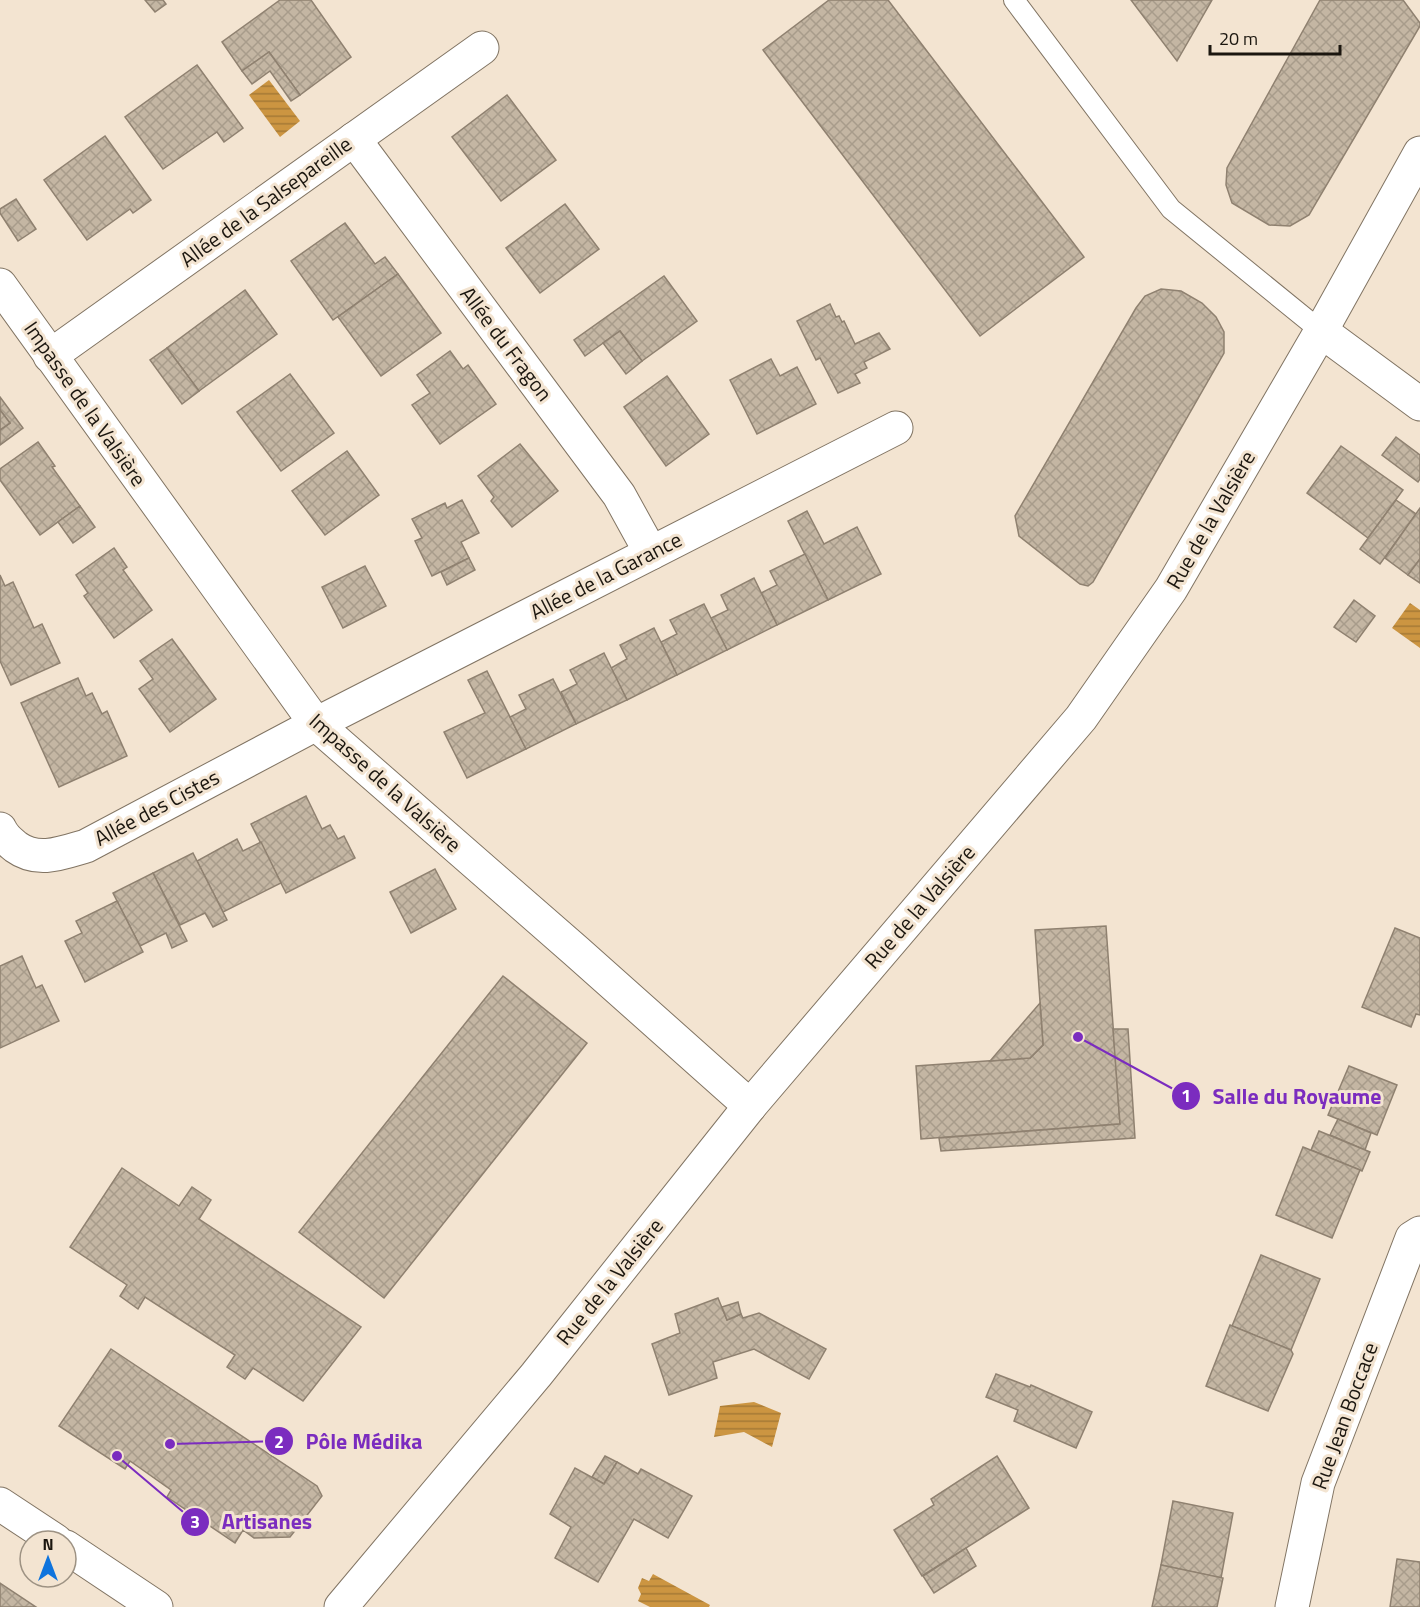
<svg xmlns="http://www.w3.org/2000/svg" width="1420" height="1607" viewBox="0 0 1420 1607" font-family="'Titillium Web',sans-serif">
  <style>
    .water { fill: url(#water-rules) }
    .building { fill: url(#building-cross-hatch); stroke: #8f8170; stroke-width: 1.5 }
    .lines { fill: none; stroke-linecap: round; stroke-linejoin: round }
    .lane-casing { stroke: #817463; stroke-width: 22 }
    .street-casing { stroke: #817463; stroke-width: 35 }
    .lane { stroke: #fff; stroke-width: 20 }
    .street { stroke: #fff; stroke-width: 33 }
    .labels { text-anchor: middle; stroke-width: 6; stroke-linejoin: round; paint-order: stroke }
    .street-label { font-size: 21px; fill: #1b160f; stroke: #f3e4d1 }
    .leader { fill: none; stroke: #7b2cbf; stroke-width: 2 }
    .callout-dot { fill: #7b2cbf; stroke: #f3e4d1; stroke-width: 2 }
    .mark-label { font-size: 18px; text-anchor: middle; font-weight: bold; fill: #fff }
    .callout-label { font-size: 22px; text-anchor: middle; font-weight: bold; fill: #7b2cbf; stroke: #f3e4d1; stroke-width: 6; stroke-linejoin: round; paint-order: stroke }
  </style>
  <defs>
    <pattern id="water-rules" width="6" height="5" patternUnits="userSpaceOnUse" patternTransform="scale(1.5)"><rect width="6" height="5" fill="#cc9541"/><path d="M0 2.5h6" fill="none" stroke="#a57935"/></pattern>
    <pattern id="building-cross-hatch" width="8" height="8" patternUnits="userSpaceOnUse" patternTransform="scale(1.5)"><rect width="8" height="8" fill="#c4b6a3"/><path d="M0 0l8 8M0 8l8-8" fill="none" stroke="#a89c8b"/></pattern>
  </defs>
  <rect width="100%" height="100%" fill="#f3e4d1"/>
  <g class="water">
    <path d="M269 80 300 121 280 137 249 95Z"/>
    <path d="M1410 603 1420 610V648L1392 628Z"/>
    <path d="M754 1402 781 1413 772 1447 744 1432 714 1437 720 1406Z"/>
    <path d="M653 1574 710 1605 709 1607H650L638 1601 641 1594 638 1588 642 1578 649 1581Z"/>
  </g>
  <g class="building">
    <path d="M145 0H163L166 4 155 12Z"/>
    <path d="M280 0H311L351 57 300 95 269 52 242 71 222 42Z"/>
    <path d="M829 0H888L1084 257 980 336 763 50Z"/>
    <path d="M1131 0H1212L1177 61Z"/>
    <path d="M1320 0H1403L1420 23V26L1309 215 1290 226 1269 225 1232 203 1226 185 1227 168Z"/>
    <path d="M269 52 300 95 291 101 270 71 252 84 242 71Z"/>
    <path d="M197 65 243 128 224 142 217 132 163 169 125 117Z"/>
    <path d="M507 95 556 160 501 201 452 137Z"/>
    <path d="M105 136 151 200 133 213 130 209 87 240 44 180Z"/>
    <path d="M16 199 36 229 18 241 0 213V209Z"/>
    <path d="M565 204 599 249 540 293 506 248Z"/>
    <path d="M345 223 375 264 385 257 398 274 333 320 291 261Z"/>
    <path d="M398 274 441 333 381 376 338 317Z"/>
    <path d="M664 276 697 321 642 361 620 331 585 356 574 340Z"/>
    <path d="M1161 289 1181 291 1202 303 1216 317 1224 332V353L1093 582 1088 586 1080 584 1019 536 1015 516 1136 308 1145 296Z"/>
    <path d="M245 290 277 334 199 391 167 348Z"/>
    <path d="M830 304 836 317 839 316 842 322 844 321 855 344 879 333 890 349 864 362 867 368 855 374 860 383 838 393 820 358 816 360 797 321Z"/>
    <path d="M620 331 642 361 626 374 603 343Z"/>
    <path d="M167 348 199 391 182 404 150 360Z"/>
    <path d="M450 351 463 369 468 365 496 404 440 444 412 405 430 393 417 375Z"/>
    <path d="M771 359 780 376 797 367 816 404 757 434 730 380Z"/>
    <path d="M290 374 334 433 281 471 237 412Z"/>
    <path d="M667 376 709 434 666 466 624 407Z"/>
    <path d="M0 397 23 428 0 445V430L10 423 0 410Z"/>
    <path d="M0 410 10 423 0 430Z"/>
    <path d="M1396 437 1420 455V479L1418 482 1382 455Z"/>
    <path d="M38 442 55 466 52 467 80 506 40 535 0 480V469Z"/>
    <path d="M520 444 558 491 512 527 491 501 494 497 478 476Z"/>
    <path d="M1341 446 1403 490 1368 538 1307 493Z"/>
    <path d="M347 451 379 495 325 535 292 491Z"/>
    <path d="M462 500 479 533 461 542 469 558 432 576 415 541 422 538 412 519 445 503 447 508Z"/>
    <path d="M1396 500 1416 514 1380 564 1360 549Z"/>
    <path d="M80 506 95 527 73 543 58 522Z"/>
    <path d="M1420 508V559L1408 575 1385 558Z"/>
    <path d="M807 511 824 544 857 527 881 574 828 600 788 521Z"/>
    <path d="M114 548 127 567 123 570 152 610 114 638 84 596 88 593 76 575Z"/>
    <path d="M805 554 828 600 777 625 761 593 777 585 770 571Z"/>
    <path d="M469 558 475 570 447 585 441 572Z"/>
    <path d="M1420 559V583L1408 575Z"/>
    <path d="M365 566 386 606 343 628 322 587Z"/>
    <path d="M0 575 5 586 13 582 34 628 42 624 60 663 11 685 0 661Z"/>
    <path d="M754 578 777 625 727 650 711 618 728 610 721 595Z"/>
    <path d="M1354 600 1375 616 1356 642 1334 627Z"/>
    <path d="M704 604 727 650 677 675 661 642 677 634 670 620Z"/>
    <path d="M654 628 677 675 627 700 611 668 627 659 620 645Z"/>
    <path d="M172 639 216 699 170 732 139 689 153 679 140 661Z"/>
    <path d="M604 653 627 700 576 724 561 692 577 684 570 670Z"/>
    <path d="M487 671 526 749 467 778 444 732 485 713 468 680Z"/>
    <path d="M78 678 86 696 92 693 102 714 107 711 127 756 59 787 21 703Z"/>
    <path d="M553 679 576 724 526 749 510 717 526 709 519 695Z"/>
    <path d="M306 796 322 829 330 825 338 839 344 836 355 858 286 893 251 824Z"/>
    <path d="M237 839 243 851 261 842 281 883 223 912 197 861Z"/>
    <path d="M193 853 227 920 213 927 205 913 180 925 153 873Z"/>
    <path d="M435 869 456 909 411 933 390 892Z"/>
    <path d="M153 873 187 941 172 948 166 933 140 946 113 893Z"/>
    <path d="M117 901 143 952 85 982 65 941 82 933 76 921Z"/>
    <path d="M1106 926 1120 1124 921 1139 916 1066 1030 1058 1043 1045 1035 930Z"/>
    <path d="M1395 928 1420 938V1015L1416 1014 1411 1027 1362 1007Z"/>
    <path d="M22 956 36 988 42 985 59 1021 0 1048V966Z"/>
    <path d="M503 976 587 1043 384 1298 299 1232Z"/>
    <path d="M1040 1003 1043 1045 1030 1058 990 1061Z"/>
    <path d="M1113 1029H1128L1135 1138 941 1151 939 1138 1120 1124Z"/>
    <path d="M1349 1066 1397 1085 1377 1135 1328 1115Z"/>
    <path d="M1338 1119 1371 1133 1365 1150 1330 1135Z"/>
    <path d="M1319 1131 1370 1152 1362 1171 1311 1150Z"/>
    <path d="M1303 1147 1360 1170 1332 1238 1276 1215Z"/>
    <path d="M122 1168 179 1206 192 1187 211 1200 199 1219 361 1327 303 1401 253 1368 245 1379 227 1367 235 1355 145 1297 138 1309 120 1296 127 1285 70 1247Z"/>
    <path d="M1261 1255 1320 1279 1291 1350 1232 1326Z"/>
    <path d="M718 1298 727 1320 741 1314 743 1318 759 1313 826 1349 809 1379 754 1349 713 1362 717 1378 669 1395 652 1344 680 1333 675 1314Z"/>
    <path d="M738 1302 741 1314 727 1320 722 1307Z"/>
    <path d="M1230 1325 1291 1350 1293 1354 1268 1411 1206 1386Z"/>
    <path d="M111 1349 317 1486 322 1496 290 1537 254 1538 243 1530 235 1543 167 1497 171 1490 130 1461 125 1469 59 1426Z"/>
    <path d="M996 1374 1030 1387 1031 1385 1092 1412 1076 1448 1014 1421 1018 1410 986 1397Z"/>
    <path d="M605 1456 617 1462 604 1484 592 1477Z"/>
    <path d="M997 1456 1029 1508 922 1576 894 1530 934 1505 931 1499Z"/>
    <path d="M617 1462 638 1474 641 1469 692 1496 668 1538 634 1519 598 1582 555 1558 571 1527 550 1514 575 1468 604 1484Z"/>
    <path d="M1173 1501 1233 1513 1221 1578 1161 1565Z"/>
    <path d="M966 1548 976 1566 934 1593 923 1576Z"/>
    <path d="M1397 1559 1420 1562V1607H1390Z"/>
    <path d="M1161 1565 1223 1578 1217 1607H1152Z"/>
    <path d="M0 1583 36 1607H0Z"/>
  </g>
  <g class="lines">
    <defs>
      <path id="lane" d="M1014 0 1171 209 1321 331"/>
      <g id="street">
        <path d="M354 139 619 495 651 553"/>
        <path d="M0 285 316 724 576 951 750 1106"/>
        <path d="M1321 331 1420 404"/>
        <path d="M50 356 482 48"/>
        <path d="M0 829C4 838 9 841 16 847 38 863 62 853 86 846L316 724 896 428"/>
        <path d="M0 1504 56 1541"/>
        <path d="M66 1547 156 1607"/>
        <path d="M341 1607 536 1375 750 1106 1081 718 1171 589 1321 331 1420 153"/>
        <path d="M1292 1607 1318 1483 1412 1238 1420 1233"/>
      </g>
    </defs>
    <use href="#lane" class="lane-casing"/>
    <use href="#street" class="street-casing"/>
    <use href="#lane" class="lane"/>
    <use href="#street" class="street"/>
  </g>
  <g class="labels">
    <g class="street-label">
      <text transform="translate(266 202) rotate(-36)" y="7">Allée de la Salsepareille</text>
      <text transform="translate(506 344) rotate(53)" y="7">Allée du Fragon</text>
      <text transform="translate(85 404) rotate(55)" y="7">Impasse de la Valsière</text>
      <text transform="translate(1211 520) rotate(-60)" y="7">Rue de la Valsière</text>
      <text transform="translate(606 576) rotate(-27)" y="7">Allée de la Garance</text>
      <text transform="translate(385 783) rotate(42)" y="7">Impasse de la Valsière</text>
      <text transform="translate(157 808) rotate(-28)" y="7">Allée des Cistes</text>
      <text transform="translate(920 907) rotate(-49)" y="7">Rue de la Valsière</text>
      <text transform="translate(610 1282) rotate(-51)" y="7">Rue de la Valsière</text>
      <text transform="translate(1345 1416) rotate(-70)" y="7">Rue Jean Boccace</text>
    </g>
  </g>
  <path class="leader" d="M1078 1037L1186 1096M170 1444L279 1441M117 1456L195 1522"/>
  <g class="callout-dot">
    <circle cx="1078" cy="1037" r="6"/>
    <circle cx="170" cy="1444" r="6"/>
    <circle cx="117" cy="1456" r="6"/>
    <circle cx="1186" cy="1096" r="15"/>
    <circle cx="279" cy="1441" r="15"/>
    <circle cx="195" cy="1522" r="15"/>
  </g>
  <g class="mark-label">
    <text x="1186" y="1102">1</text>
    <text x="279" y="1448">2</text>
    <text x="195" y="1528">3</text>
  </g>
  <g class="callout-label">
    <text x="1297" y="1104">Salle du Royaume</text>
    <text x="364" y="1449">Pôle Médika</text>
    <text x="267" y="1529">Artisanes</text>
  </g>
  <g transform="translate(48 1559)"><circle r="28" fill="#f3e4d1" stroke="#9d9283" stroke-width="1.5"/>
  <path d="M0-4.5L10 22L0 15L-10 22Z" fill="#0f74dd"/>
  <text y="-9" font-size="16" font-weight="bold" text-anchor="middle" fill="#1b160f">N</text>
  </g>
  <path d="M1210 45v9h130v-9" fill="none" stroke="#1b160f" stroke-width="3"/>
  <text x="1219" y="45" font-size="18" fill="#1b160f" stroke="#f3e4d1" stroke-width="4.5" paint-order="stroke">20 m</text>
</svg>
